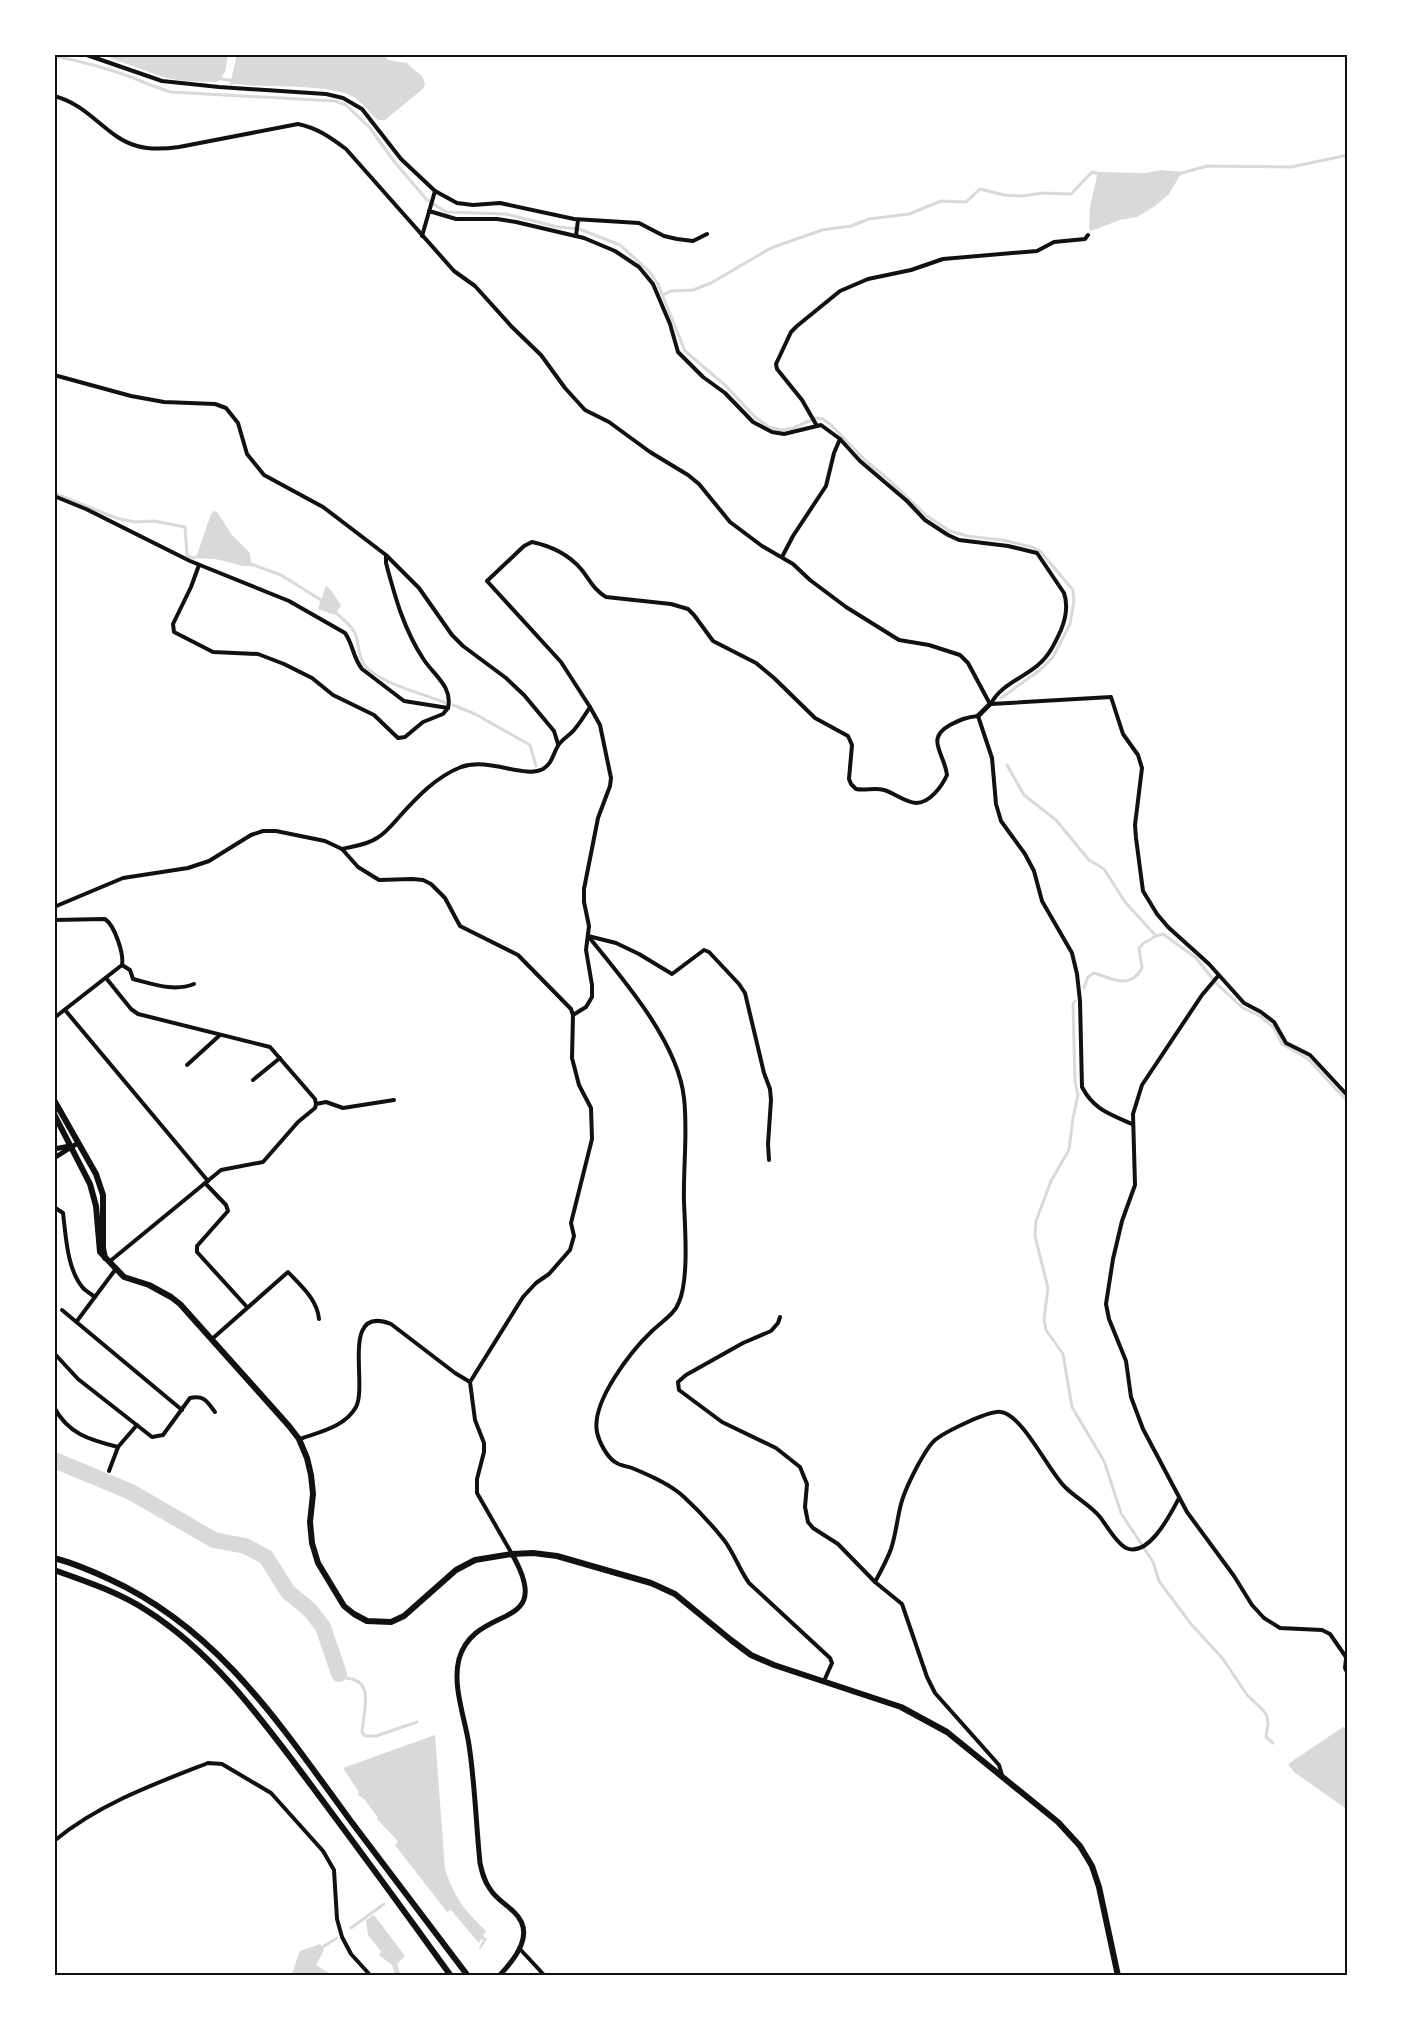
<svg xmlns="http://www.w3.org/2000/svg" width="1402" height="2030" viewBox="0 0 1402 2030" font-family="'Titillium Web',sans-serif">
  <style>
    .water { fill: #d9d9d9 }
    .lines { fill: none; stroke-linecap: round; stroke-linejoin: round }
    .stream { stroke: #d9d9d9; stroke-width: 3 }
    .river { stroke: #d9d9d9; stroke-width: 16 }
    .minor { stroke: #111; stroke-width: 4 }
    .tertiary { stroke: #111; stroke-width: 5 }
    .primary { stroke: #111; stroke-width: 6 }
    .neatline { fill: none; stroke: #111; stroke-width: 2 }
  </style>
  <rect width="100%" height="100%" fill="#fff"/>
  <g class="water">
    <path d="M99 54H228L225 72 219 81 215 82 185 81 166 78Z"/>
    <path d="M237 54H383L388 60 407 63C413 71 428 75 424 88L385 120H378C371 114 365 106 358 100 335 82 268 89 237 84L230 85Z"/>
    <path d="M1161 170 1182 172 1169 194 1155 206 1137 217 1120 220 1091 231 1089 229 1090 207 1098 172 1146 173Z"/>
    <path d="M214 511 217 512 232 535 250 553 251 563 254 566H243L215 559 190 558 197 555 211 514Z"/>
    <path d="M326 586 330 589 341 605 335 615 318 609Z"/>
    <path d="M1343 1727 1348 1728V1810L1294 1772 1288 1764Z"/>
    <path d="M435 1735 445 1869C454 1897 465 1911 486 1931L483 1936 487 1939 480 1950 479 1948 483 1940 481 1939 479 1943 451 1910 447 1912 395 1845 398 1841 377 1819V1816L364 1799 358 1795 359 1792 343 1768Z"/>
    <path d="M374 1915 405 1956 397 1964 401 1976H395L392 1965 379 1955 381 1951 368 1935 366 1920Z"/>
    <path d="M320 1944 324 1950 316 1965 334 1976H291L300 1951Z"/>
  </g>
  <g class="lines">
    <g class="stream">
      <path d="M54 56C80 61 106 68 131 77 145 83 157 88 171 92L335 101 346 105 370 128 393 160 426 199 446 212 506 214 558 227 579 229 620 245 649 271 658 284 685 351 726 386 755 417 769 427 782 430 793 428 816 418 823 419 831 425 865 460 888 479 927 516 950 531 967 536 1002 540 1032 547 1040 551 1073 590 1074 601 1070 624 1053 657 1040 670 1001 698"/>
      <path d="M217 78 234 81"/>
      <path d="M1178 174 1207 166 1291 167 1348 155"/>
      <path d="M663 295 671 291 693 290 711 283 771 248 822 230 851 226 869 219 909 214 941 201 966 202 980 189 1004 195 1023 196 1042 193 1071 194 1092 172 1099 174"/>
      <path d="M54 493 116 518 135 522 154 521 185 527 187 555 193 558"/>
      <path d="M251 564 281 575 321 600"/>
      <path d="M335 612C342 619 353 626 356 636 359 645 358 654 363 663 376 683 424 694 446 703"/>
      <path d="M453 705 475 714 530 745 536 766"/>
      <path d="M1007 765 1024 795 1056 820 1089 860 1104 869 1125 902 1156 936 1163 934 1196 958 1217 984 1243 1008 1260 1016 1274 1028 1282 1044 1308 1059 1348 1102"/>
      <path d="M1084 988 1088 977 1094 973C1113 979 1130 990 1142 968L1139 948 1144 943 1156 936"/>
      <path d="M1075 1001 1073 1004 1075 1082 1078 1095 1073 1118 1069 1150 1051 1181 1036 1221 1035 1236 1048 1288 1044 1319 1046 1330 1063 1354 1072 1407 1104 1461 1121 1513 1153 1562 1159 1581 1191 1624 1223 1659 1247 1695 1263 1710 1267 1716 1268 1724 1266 1737 1273 1743"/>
      <path d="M346 1678C376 1680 363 1712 362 1732L365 1736H376L417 1722"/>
      <path d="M351 1928 384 1904"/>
      <path d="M321 1948 337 1938"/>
    </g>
    <path class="river" d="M54 1460 131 1492 214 1540 245 1546 266 1557 288 1592 310 1610 323 1627 339 1674"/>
    <g class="minor">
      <path d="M84 54 162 81 219 87 326 94 343 98 362 109 401 159 435 191 457 203 473 205 500 203 574 219 639 223 664 236 677 239 693 241 707 234"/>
      <path d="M54 96C90 105 105 137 137 146 151 150 165 149 179 147L298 124C317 128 330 137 346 149L454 271 475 286 512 327 541 355 565 388 585 410 609 422 650 452 688 475 699 484 730 522 762 546 793 564 810 580 846 607 899 640 929 645 960 655 968 663 990 704"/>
      <path d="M429 211 456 219H497L516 222 584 238 615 251 639 267 653 284 670 324 678 352 703 377 725 393 753 422 772 432 784 434 817 426"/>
      <path d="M422 236 435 191"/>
      <path d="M576 236 578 220"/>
      <path d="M54 375 131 396 164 402 215 404 226 408 238 423 247 454 264 475 323 507 386 555 419 588 452 635 463 646 506 678 524 695 554 731 558 744"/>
      <path d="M54 496 86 509 190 561 289 601 345 633C353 644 353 658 362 669L404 701 448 708C453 687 434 675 424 660 404 630 395 597 386 563V556"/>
      <path d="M782 557 793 536 826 486 834 453 840 439"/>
      <path d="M199 565 191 587 173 624 174 632 213 652 258 654 284 664 312 678 333 695 374 715 398 738 405 737 423 722 443 714 448 708"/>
      <path d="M991 704C999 686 1023 678 1038 665 1049 656 1055 643 1061 630 1066 618 1068 605 1064 593L1037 553 1008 546 959 540 948 535 925 520 907 501 860 461 840 439 821 425 817 426 802 400 777 369 776 364 791 332 797 326 840 291 868 279 911 270 943 259 1037 251 1054 242 1085 239 1088 235"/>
      <path d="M991 704 1111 697 1123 734 1138 755 1142 768 1135 825 1136 838 1143 891 1157 914 1168 927 1209 964 1244 1003 1261 1012 1274 1022 1286 1043 1310 1055 1348 1096"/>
      <path d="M342 849C354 846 367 845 377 838 386 833 393 824 400 816 418 796 436 777 461 767 489 757 524 779 543 769 554 762 553 751 560 743 564 738 570 735 574 730 580 723 585 715 590 707"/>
      <path d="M54 907 123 878 188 868 209 861 251 835 263 831H276L325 841 342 849 358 867 379 880 412 879 423 880 431 884 445 898 460 926 518 955 571 1009 573 1015 572 1058 579 1085 591 1108 592 1139 571 1223 574 1236 570 1250 549 1274 536 1283 523 1297 470 1382 475 1420 484 1443V1452L477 1479V1493L512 1554"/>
      <path d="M54 920 105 919C115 926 124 954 122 965L54 1018"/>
      <path d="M588 936C623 979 678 1042 684 1098 688 1132 683 1168 684 1202 685 1228 689 1279 679 1302 675 1314 661 1322 652 1331 631 1351 591 1402 597 1432 599 1442 607 1457 615 1462 620 1466 627 1466 632 1468 649 1475 670 1484 684 1497 697 1509 712 1525 724 1540 734 1553 739 1569 749 1583L830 1658 832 1663 824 1681"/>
      <path d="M588 936 616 943 639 954 672 974 704 950 709 952 739 984 745 993 764 1073 770 1089 771 1100 768 1144 769 1160"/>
      <path d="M122 965 130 970 133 979C153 984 174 992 194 984"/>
      <path d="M1218 976 1202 995 1142 1085 1133 1114 1135 1185 1122 1221 1113 1259 1106 1304 1109 1319 1126 1361 1131 1397 1143 1429 1187 1512 1234 1576 1252 1605 1264 1618 1280 1628 1322 1630 1330 1634 1348 1660"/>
      <path d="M106 978 131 1009 138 1014 270 1047 315 1099 316 1104 315 1108 298 1122 263 1162 221 1170 109 1262"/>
      <path d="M65 1010 208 1181"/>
      <path d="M573 1015 586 1007 592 997V985L586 950 589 926 584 902V889L598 818 610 786 611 778 600 725 590 707 561 662 487 581 524 546 532 542C551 546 569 555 581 569 590 580 594 590 606 597L671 604 688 609 694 615 713 641 756 663 774 678 815 718 848 736 852 745 849 779 851 784 856 789C865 791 875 787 884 790 894 793 905 802 916 803 930 803 942 786 947 775 944 752 925 739 950 725 960 720 966 717 978 716L992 758 996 804 1001 821 1025 854 1034 871 1042 901 1072 953 1077 974 1080 1001 1082 1087C1094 1110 1110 1114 1132 1124"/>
      <path d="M187 1065 220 1035"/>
      <path d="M253 1080 280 1058"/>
      <path d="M316 1104 326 1102 343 1108 394 1100"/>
      <path d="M205 1183 226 1205 228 1211 197 1246V1252L247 1307"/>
      <path d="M54 1207 63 1213C66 1237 67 1269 83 1288 86 1291 91 1294 95 1297"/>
      <path d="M62 1310 182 1410"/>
      <path d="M780 1317 778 1323 771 1331 743 1343 686 1375 678 1382 679 1390 722 1422 776 1448 800 1467 807 1484 805 1507 808 1522 813 1528 838 1544 875 1582 902 1604 927 1677 935 1693 999 1765 1002 1775"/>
      <path d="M77 1321 115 1270"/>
      <path d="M212 1339 288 1272C301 1286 317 1299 319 1319"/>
      <path d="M54 1353 78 1379 152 1437 163 1435 190 1398C205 1395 207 1402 215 1412"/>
      <path d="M54 1407C68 1434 90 1440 118 1447"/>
      <path d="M300 1439C319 1432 345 1427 356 1407 368 1384 340 1304 391 1324L455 1373 470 1382"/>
      <path d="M109 1471 118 1447 137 1425"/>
      <path d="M875 1582C881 1571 887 1560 891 1549 896 1534 897 1519 901 1504 905 1489 912 1476 919 1463 924 1455 928 1446 935 1440 945 1432 989 1410 1001 1412 1023 1415 1049 1472 1065 1487 1076 1498 1090 1505 1100 1517 1107 1526 1116 1543 1126 1548 1149 1558 1171 1513 1179 1498"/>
      <path d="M1346 1659 1345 1668 1348 1674"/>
      <path d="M54 1841C99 1804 154 1784 208 1763L222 1764 271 1793 323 1851 334 1870 337 1919 342 1937 351 1954 371 1976"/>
      <path d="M519 1948 545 1976"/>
    </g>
    <g class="tertiary">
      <path d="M978 716 990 704"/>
      <path d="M54 1149 70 1146"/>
      <path d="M54 1158 78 1143"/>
      <path d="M499 1976C516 1958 536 1933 514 1912 506 1904 496 1899 490 1889 484 1881 482 1872 480 1863 476 1824 475 1784 469 1745 465 1718 452 1686 459 1659 475 1602 557 1633 512 1554"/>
    </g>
    <g class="primary">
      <path d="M54 1100 96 1174 103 1195V1248L105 1258"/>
      <path d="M54 1114 90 1184 96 1206 100 1252 124 1277 149 1285 171 1297 180 1304 289 1426 299 1439 307 1458 311 1475 313 1494 310 1522 312 1543 318 1563 344 1606 354 1614 367 1621 391 1622 404 1616 456 1570 475 1560 512 1554 533 1553 557 1556 651 1583 675 1594 731 1640 751 1655 774 1665 901 1707 947 1732 1058 1822 1080 1846 1092 1866 1099 1887 1118 1976"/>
      <path d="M54 1558C73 1563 92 1571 109 1579 219 1629 281 1726 350 1820 389 1872 429 1924 468 1976"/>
      <path d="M54 1570C85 1581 118 1592 146 1610 214 1653 263 1721 311 1785 358 1848 405 1912 451 1976"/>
    </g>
  </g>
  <rect width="1402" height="2030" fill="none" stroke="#ffffff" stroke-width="111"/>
  <rect x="56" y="56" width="1290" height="1918" class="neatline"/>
</svg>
